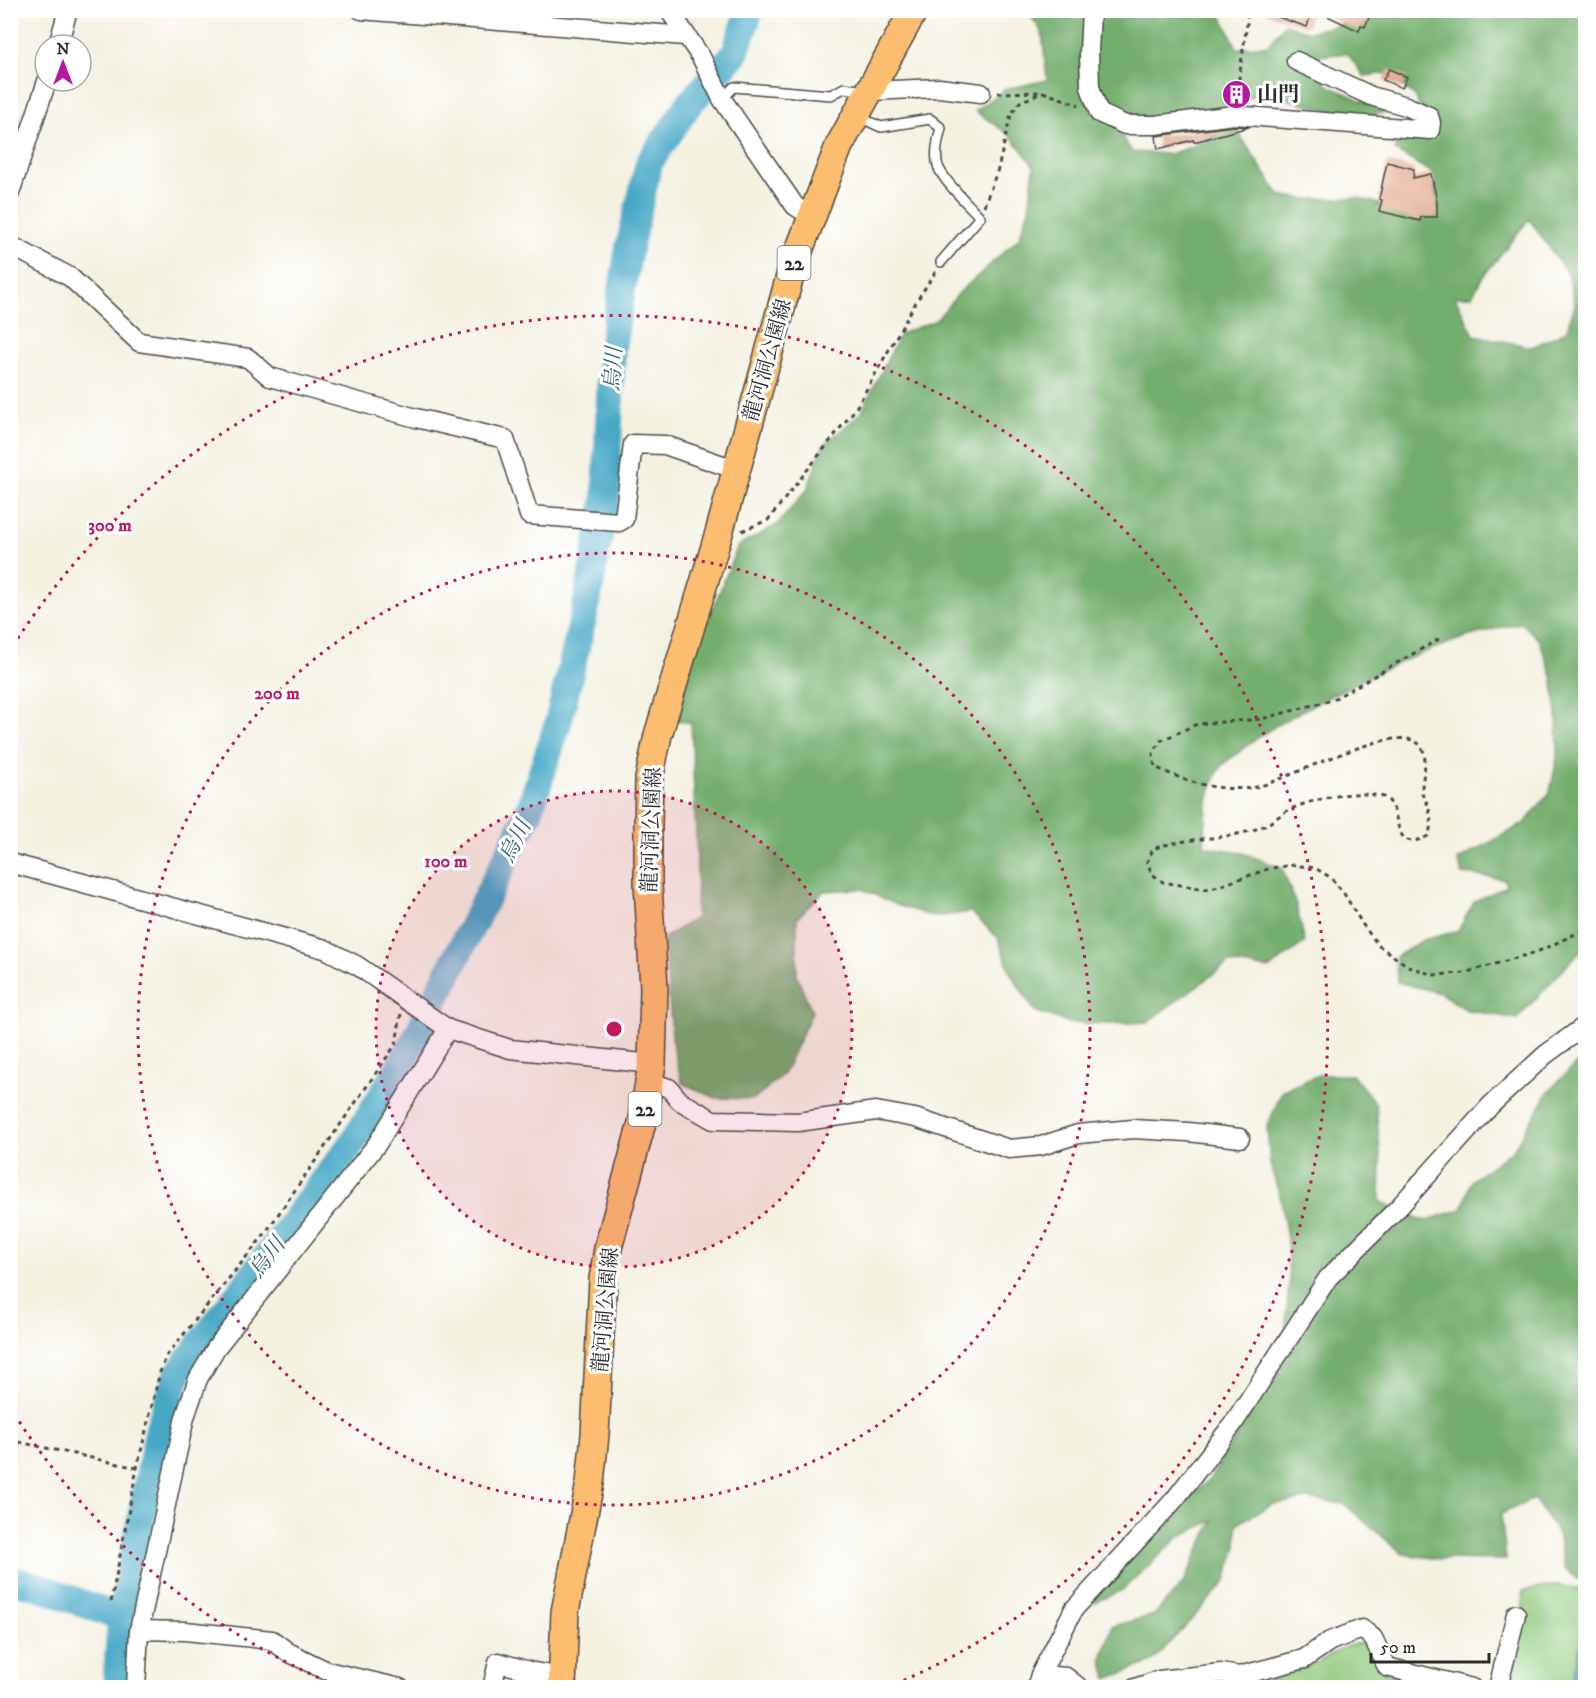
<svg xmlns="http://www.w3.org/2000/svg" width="1596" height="1698" viewBox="0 0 1596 1698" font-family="'IM FELL DW Pica','Noto Serif JP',serif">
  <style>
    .green { fill: #8fca7e; stroke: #5d7a54; stroke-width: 1.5 }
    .forest { fill: #73ae6d; stroke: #4f6c4c; stroke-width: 1.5; fill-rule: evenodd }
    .water { fill: #46a8c6; stroke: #386a78; stroke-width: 1.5 }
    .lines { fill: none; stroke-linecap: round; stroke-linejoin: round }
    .river { stroke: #46a8c6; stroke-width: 28 }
    .building { fill: #e3af97 }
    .service-casing { stroke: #494946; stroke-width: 12 }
    .minor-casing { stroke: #494946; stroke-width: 21 }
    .primary-casing { stroke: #494946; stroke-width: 30 }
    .path { stroke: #494946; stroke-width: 3; stroke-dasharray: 4.5 4.5; stroke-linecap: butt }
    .service { stroke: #fff; stroke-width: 9 }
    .minor { stroke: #fff; stroke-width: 18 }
    .primary { stroke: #fcbd6f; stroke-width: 27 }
    .ring { fill: none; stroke: #c2185b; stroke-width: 3; stroke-dasharray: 3 6 }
    .labels { text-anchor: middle; stroke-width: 6; stroke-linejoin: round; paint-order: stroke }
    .shield { fill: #fff; stroke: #6b6b6b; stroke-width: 1.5 }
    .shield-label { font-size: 20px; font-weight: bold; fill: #2b2b2b }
    .poi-label { font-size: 21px; font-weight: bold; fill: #2b2b2b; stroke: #fff; text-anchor: start }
    .street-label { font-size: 21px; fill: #2b2b2b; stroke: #fff }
    .water-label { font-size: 22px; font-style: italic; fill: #376371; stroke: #fff }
    .centre { fill: #c2185b; stroke: #fff; stroke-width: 3 }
    .ring-label { font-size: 18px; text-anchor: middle; font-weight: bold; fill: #c2185b; stroke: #fff; stroke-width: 6; stroke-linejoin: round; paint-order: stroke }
  </style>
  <rect width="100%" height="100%" fill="#fff"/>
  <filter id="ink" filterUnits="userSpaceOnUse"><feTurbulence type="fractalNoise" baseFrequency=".0167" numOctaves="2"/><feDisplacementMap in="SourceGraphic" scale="12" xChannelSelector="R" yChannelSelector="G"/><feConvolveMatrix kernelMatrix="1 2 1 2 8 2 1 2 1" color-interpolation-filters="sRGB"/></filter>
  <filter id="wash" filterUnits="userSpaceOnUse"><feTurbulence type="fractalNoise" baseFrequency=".008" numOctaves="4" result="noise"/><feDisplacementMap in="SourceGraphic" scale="24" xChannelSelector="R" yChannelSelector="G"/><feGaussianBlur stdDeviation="1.35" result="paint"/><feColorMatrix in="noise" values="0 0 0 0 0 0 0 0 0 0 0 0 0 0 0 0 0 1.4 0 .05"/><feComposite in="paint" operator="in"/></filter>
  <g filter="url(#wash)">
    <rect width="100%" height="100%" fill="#f4f1e1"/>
    <g class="green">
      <path d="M1559 1585 1585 1591V1687L1503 1688 1522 1617 1523 1591Z"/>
      <path d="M1361 1643 1372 1647 1385 1671 1450 1688H1248L1316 1663 1349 1645Z"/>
    </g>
    <g class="forest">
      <path d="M1027 11H1208L1222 17 1237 48 1268 45 1285 24 1309 32 1359 20 1368 11H1585V946L1517 1019 1467 1010 1440 993 1397 982 1396 957 1423 940 1458 931 1474 902 1506 886 1504 879 1462 874 1458 860 1525 823 1550 792 1558 753 1557 713 1552 676 1539 640 1521 623C1457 636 1404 659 1346 688 1310 706 1274 724 1243 749 1236 755 1223 762 1219 770 1206 793 1206 820 1204 846L1243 853 1282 868 1296 905 1305 942 1269 969 1229 963 1147 1022 1108 1024 1070 1023 1035 1011 1011 974 998 938 971 912 934 917 897 905 862 889 824 891 797 918V976L812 1012 784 1073 755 1099 716 1098 682 1083 673 1047 664 938 696 918 697 861 691 723 671 719 682 675 710 615 738 546 777 525 807 490 823 446 861 413 900 334 936 320 961 291 1019 238 1029 209 1034 166 1011 136 975 111 1006 89 1047 80 1042 32ZM1347 53 1364 76 1389 73 1416 98 1428 133 1393 130 1396 151 1434 174 1437 209 1409 213 1359 198 1305 199 1279 195 1234 126 1204 142 1170 154 1132 152 1120 133 1173 115 1222 106 1265 93 1354 117 1384 113 1369 104 1327 85 1319 56ZM1529 219 1568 274 1575 305 1566 331 1532 347 1474 335 1455 297 1472 296 1482 278Z"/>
      <path d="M1585 1054V1584L1565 1569 1558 1533 1534 1499 1501 1514 1506 1560 1440 1559 1403 1554 1344 1504 1307 1499 1270 1505 1237 1524V1547L1225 1583 1152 1662 1107 1679 1102 1659 1112 1626 1154 1615 1184 1582 1213 1520 1179 1537 1122 1590 1071 1613 1136 1544 1209 1480 1234 1440 1249 1403 1285 1334 1289 1281 1287 1240 1281 1201 1270 1164 1267 1127 1282 1091 1318 1075H1353L1376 1104 1381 1163 1380 1201 1424 1221 1462 1209 1472 1180 1513 1150 1550 1090Z"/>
    </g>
    <path class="water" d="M1585 1622V1687H1571Z"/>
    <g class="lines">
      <g class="river">
        <path d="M10 1580 37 1586 121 1618"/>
        <path d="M116 1688 121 1618 159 1427 177 1375 353 1142 409 1051 528 815 558 723 587 602 606 498 612 347 629 248 649 163 689 104 735 53 750 10"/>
      </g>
    </g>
    <g id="blocks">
      <g class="building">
        <path d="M1266 10H1312L1307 27 1266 13Z"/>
        <path d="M1315 10H1372L1365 27 1361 25 1359 31Z"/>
        <path d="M1389 69 1407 77 1402 88 1383 80Z"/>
        <path d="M1234 126 1249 127 1194 142 1193 140 1158 149 1156 136Z"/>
        <path d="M1387 162 1414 169 1413 178 1431 174 1437 201V217H1421L1420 221 1379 211 1382 200 1379 199Z"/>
      </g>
    </g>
  </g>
  <g filter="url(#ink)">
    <use href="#blocks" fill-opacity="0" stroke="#494946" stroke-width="1.5"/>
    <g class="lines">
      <defs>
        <g id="service">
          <path d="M722 99 734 87 831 95 844 88 866 91"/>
          <path d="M857 116 881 127 930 119 941 128C938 139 934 155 938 166 943 181 968 204 980 217L941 262"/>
        </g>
        <g id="minor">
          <path d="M361 10 685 36"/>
          <path d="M669 10 701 57 722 99 795 206 812 217"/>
          <path d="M1091 10 1089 52 1090 87 1099 113 1125 125H1155L1234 115 1430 130 1431 123 1429 116 1406 106 1371 96 1296 61"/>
          <path d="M58 45 68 10"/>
          <path d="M869 91 939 88 981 93"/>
          <path d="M10 193 47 81"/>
          <path d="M10 245 70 277 139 342 248 358 270 377 416 418 505 439 529 515 619 522 624 519 633 444 665 445 737 470"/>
          <path d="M10 863 325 949 358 966 448 1029 510 1049 652 1064"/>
          <path d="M650 1082 669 1088 680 1101 713 1120 798 1122 876 1111 915 1118 1009 1149 1041 1146 1078 1134 1133 1129 1188 1132 1240 1138"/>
          <path d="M139 1630 185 1631 272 1640 288 1652 327 1671 400 1688"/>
          <path d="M1040 1675 1066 1677 1080 1688"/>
          <path d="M136 1688 139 1630 185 1417 198 1379 216 1348 377 1144 448 1029"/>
          <path d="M492 1688 498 1662 529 1671 562 1677"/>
          <path d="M1036 1688 1040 1675 1074 1609 1175 1499 1233 1424 1328 1278 1399 1207 1491 1105 1545 1055 1586 1025"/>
          <path d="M1135 1688 1159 1680 1221 1673 1239 1676 1304 1659 1330 1641 1362 1629 1373 1638 1387 1667 1472 1688"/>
          <path d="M1498 1688 1516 1614"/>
        </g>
        <path id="primary" d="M562 1688 565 1612 590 1483 595 1435 603 1279 608 1248 643 1119 652 1064 654 988 648 884V825L649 779 658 735 719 533 792 269 839 146 914 10"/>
      </defs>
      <use href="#service" class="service-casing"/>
      <use href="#minor" class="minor-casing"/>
      <use href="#primary" class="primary-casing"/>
      <g class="path">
        <path d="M998 93 1043 92 1079 105"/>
        <path d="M1236 98 1249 10"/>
        <path d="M984 206 998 169 1011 114 1020 102 1043 92"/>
        <path d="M742 531 768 520 856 408 916 302 936 271"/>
        <path d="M1439 639 1332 700 1261 719 1197 724 1160 741 1153 754 1155 767C1186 782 1216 791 1251 788 1280 786 1404 713 1422 748 1429 761 1421 779 1422 793 1423 798 1426 801 1428 805 1431 815 1432 827 1428 836 1390 855 1403 812 1387 799 1382 795 1372 795 1365 794 1345 792 1302 802 1285 812 1277 817 1270 824 1261 827 1228 841 1186 836 1153 849L1147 862 1152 874 1163 882 1205 889 1219 886 1271 868 1294 865 1315 868 1330 877 1343 892 1363 925 1379 946 1408 966 1433 975 1464 973 1537 952 1586 929"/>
        <path d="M10 1440 137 1468"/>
        <path d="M111 1602 137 1468 160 1372 167 1355 264 1235 396 1044 401 1014"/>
      </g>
      <use href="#service" class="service"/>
      <use href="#minor" class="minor"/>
      <use href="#primary" class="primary"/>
    </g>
  </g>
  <circle cx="614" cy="1029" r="238" fill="#c2185b" fill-opacity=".12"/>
  <g class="ring">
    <circle cx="614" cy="1029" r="238"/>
    <circle cx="614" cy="1029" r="476"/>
    <path d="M335 1685A713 713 0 0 1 13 1412M13 646A713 713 0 1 1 893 1685"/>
  </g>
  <defs>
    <symbol id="building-disc" viewBox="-11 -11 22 22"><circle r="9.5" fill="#b5179e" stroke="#fff"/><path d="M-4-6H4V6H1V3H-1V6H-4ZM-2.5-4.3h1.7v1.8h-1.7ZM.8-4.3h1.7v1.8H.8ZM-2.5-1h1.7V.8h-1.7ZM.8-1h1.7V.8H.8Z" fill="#fff"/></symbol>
  </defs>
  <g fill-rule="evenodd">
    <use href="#building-disc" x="1220" y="78" width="33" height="33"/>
  </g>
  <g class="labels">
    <g class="shield">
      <rect x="777.5" y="246" width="33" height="34" rx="4.5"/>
      <rect x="628.5" y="1092" width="33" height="34" rx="4.5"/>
    </g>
    <g class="shield-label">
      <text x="794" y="270">22</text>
      <text x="645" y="1116">22</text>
    </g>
    <g class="poi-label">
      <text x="1257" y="101">山門</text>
    </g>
    <g class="street-label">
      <text transform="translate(767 360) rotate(-74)" y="7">龍河洞公園線</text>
      <text transform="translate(651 830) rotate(-88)" y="7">龍河洞公園線</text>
      <text transform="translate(605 1310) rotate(-85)" y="7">龍河洞公園線</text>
    </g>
    <g class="water-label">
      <text transform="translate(612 369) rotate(-86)" y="8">烏川</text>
      <text transform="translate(514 841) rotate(-64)" y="8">烏川</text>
      <text transform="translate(266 1257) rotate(-53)" y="8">烏川</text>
    </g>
  </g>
  <circle cx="614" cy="1029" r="9" class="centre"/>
  <g class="ring-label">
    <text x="110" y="531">300 m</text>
    <text x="277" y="699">200 m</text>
    <text x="446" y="867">100 m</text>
  </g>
  <rect width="1596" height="1698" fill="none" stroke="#fff" stroke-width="36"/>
  <g transform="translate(63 63)"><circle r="28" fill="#ffffff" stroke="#aaaaaa" stroke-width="1.5"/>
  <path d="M0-4.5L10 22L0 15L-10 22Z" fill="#b5179e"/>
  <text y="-9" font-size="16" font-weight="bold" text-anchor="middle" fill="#2b2b2b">N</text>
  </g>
  <path d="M1371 1653v9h118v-9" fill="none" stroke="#2b2b2b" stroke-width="3"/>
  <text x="1380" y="1653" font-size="18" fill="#2b2b2b" stroke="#ffffff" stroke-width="4.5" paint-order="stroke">50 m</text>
</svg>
